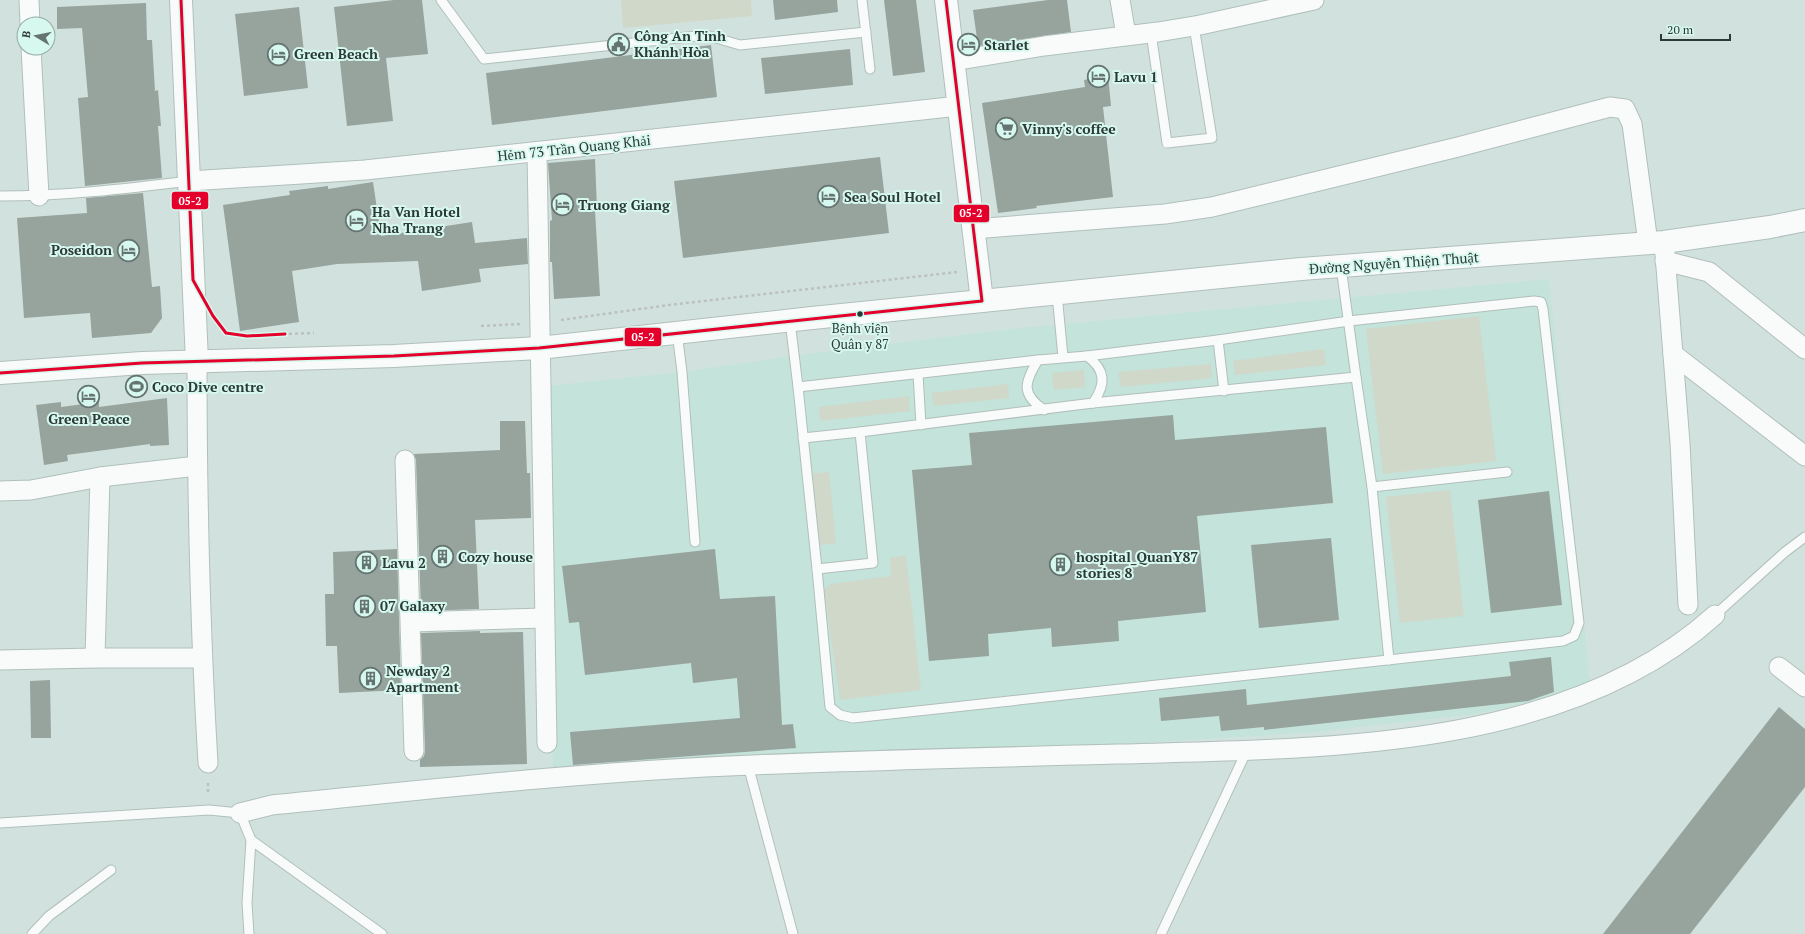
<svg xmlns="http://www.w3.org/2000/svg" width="1805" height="934" viewBox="0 0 1805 934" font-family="'PT Serif',serif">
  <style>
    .built { fill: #c4e3da }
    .green { fill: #d0d8c9 }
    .building { fill: #97a39d }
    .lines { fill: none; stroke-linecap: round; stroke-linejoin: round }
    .service-casing { stroke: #b1bfbb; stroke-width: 11 }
    .minor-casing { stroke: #b1bfbb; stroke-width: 21 }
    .tertiary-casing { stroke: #b1bfbb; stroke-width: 24 }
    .path { stroke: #bbc1bf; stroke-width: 2.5; stroke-dasharray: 3 3; stroke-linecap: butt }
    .service { stroke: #f8fbfa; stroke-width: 9 }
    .minor { stroke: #f8fbfa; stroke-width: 19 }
    .tertiary { stroke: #f8fbfa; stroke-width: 22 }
    .bus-1-casing { stroke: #d6f8ee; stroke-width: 6 }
    .bus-1 { stroke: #e4002b; stroke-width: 3 }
    .bus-dot { fill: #2c3936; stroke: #d6f8ee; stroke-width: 1.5 }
    .labels { text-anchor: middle; stroke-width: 4; stroke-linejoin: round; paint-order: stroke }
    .bus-label { font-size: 13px; fill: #2c3936; stroke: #d6f8ee }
    .poi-label { font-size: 14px; font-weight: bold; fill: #2c3936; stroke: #d6f8ee; text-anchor: start }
    .street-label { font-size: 14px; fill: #2c3936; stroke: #d6f8ee }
    .line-badge { stroke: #d6f8ee; stroke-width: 1.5 }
    .badge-label { font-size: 11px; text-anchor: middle; font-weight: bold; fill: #fff }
  </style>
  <rect width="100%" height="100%" fill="#d1e2de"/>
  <path class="built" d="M1549 279 1590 685 1555 698 1476 714 1306 733 1049 748 743 755 553 768 548 386 682 372 815 353 1020 328Z"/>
  <g class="green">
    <path d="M621 0H751L752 16 623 28Z"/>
    <path d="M1479 316 1496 461 1383 474 1366 329Z"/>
    <path d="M1324 349 1326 365 1235 375 1233 361Z"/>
    <path d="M1211 364 1212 378 1121 387 1118 372Z"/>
    <path d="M1084 370 1085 387 1054 390 1052 373Z"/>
    <path d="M1008 384 1009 398 934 406 931 393Z"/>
    <path d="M909 396 910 411 820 421 819 407Z"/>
    <path d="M829 472 836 543 815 546 807 474Z"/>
    <path d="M1450 490 1464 616 1400 623 1386 497Z"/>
    <path d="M906 555 921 690 840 700 824 590 831 584 891 576 890 558Z"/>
  </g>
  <g class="building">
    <path d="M394 0H422L428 54 386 58 393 121 347 126 334 7Z"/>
    <path d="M773 0H837L838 12 775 20Z"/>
    <path d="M884 0H916L925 72 893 76Z"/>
    <path d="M1048 0H1067L1071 32 978 46 973 10Z"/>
    <path d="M146 3 147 40H152L155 91 158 90 161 126H158L162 178 85 186 78 98 88 97 82 28 57 29V7Z"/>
    <path d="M299 7 308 88 244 96 235 14Z"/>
    <path d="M711 45 717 97 492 125 486 73Z"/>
    <path d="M850 49 853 85 765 94 761 58Z"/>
    <path d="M1108 75 1111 106 1103 107 1113 197 1036 206 1037 208 998 213 982 103 1085 87 1084 80Z"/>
    <path d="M880 157 889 233 683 258 674 181Z"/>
    <path d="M595 159 597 210H595L600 296 554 299 552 262H550V221L552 220 548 163Z"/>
    <path d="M373 182 381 236 472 222 475 243 527 238 528 264 479 269 481 282 422 291 418 261 337 264 292 271 299 322 240 331 223 205 290 195 289 191 328 186V189Z"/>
    <path d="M143 193 152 287 160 286 162 318 151 333 92 338 90 313 24 318 17 218 87 213 86 198Z"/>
    <path d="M167 398 169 445 150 446V444L67 455 68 461 44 465 36 405 61 402V407L99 402V407Z"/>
    <path d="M1173 415 1175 440 1326 427 1333 503 1197 516 1206 612 1118 621 1119 641 1052 647 1051 628 988 634 989 656 929 661 912 470 972 465 969 433Z"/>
    <path d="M500 421H525L527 473H530L531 518 475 520 479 609 421 611 416 460 414 454 500 450Z"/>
    <path d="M1549 491 1562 605 1491 613 1478 500Z"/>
    <path d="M1331 538 1339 620 1259 628 1251 545Z"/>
    <path d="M397 549 401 690 339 693 337 646H326L325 594H334L333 552Z"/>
    <path d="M715 549 720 599 775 596 782 725 793 724 796 748 573 765 570 732 740 718 737 678 693 683 691 663 585 675 579 622 569 623 562 566Z"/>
    <path d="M480 631V633L523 632 527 764 420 767V760L424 756 425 751 421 633Z"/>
    <path d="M1551 657 1554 692 1528 701 1264 730V727L1221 731 1219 716 1161 721 1159 698 1246 689 1247 705 1511 676 1509 662Z"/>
    <path d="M50 680 51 738H31L30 681Z"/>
    <path d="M1779 707 1805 729V787L1690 934H1603Z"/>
  </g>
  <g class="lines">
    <defs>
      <g id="service">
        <path d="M441 0 484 59 706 35 740 45 866 32"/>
        <path d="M862 0 870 69"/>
        <path d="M1151 33 1167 143 1212 138 1194 26"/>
        <path d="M0 196C63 196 126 189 189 181"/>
        <path d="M1057 294 1063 357"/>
        <path d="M790 321 798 387"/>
        <path d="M677 332 682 372 695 542"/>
        <path d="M1218 340 1224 391"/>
        <path d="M1038 360 798 387 817 569 830 707 840 715 853 718 1563 641 1574 636 1579 623 1543 309 1541 302 1534 301 1349 321 1218 340 1087 356"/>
        <path d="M918 374 921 425"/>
        <path d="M1356 377 1372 487 1389 660"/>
        <path d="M1044 410C1021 394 1024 383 1038 360L1087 356C1106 370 1106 384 1093 403"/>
        <path d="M803 438 860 432"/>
        <path d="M1372 487 1507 472"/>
        <path d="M817 569 873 563 860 432 1093 403 1356 377 1341 267"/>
        <path d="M1715 615 1785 552 1805 537"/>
        <path d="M748 765 793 934"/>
        <path d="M0 823 209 810 240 813 251 840 382 934"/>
        <path d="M32 934 49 916 111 870"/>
        <path d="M249 934 247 903 251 840"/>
        <path d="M1161 934 1247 750"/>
      </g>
      <g id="minor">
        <path d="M29 0 30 24"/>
        <path d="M1120 0 1126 35"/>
        <path d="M31 48 39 196"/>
        <path d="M953 61 1044 46 1158 32 1200 25 1314 0"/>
        <path d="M537 152 547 743"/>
        <path d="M189 181 365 170 959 106"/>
        <path d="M973 229 1165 214 1212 207 1458 147 1610 107 1625 109 1632 124 1648 243"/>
        <path d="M1664 242 1680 443 1688 605"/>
        <path d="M1665 261 1709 272 1805 349"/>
        <path d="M1673 354 1805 456"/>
        <path d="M197 361C197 495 200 629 208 763"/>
        <path d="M405 460 414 751"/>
        <path d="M0 491 31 490 100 477 197 466"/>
        <path d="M411 622 544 618"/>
        <path d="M95 658 100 477"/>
        <path d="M0 660 95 658H202"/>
        <path d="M1779 667 1805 687"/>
        <path d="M240 813 272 805C432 789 592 771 752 765 875 760 999 757 1122 754 1315 748 1562 753 1715 615"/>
      </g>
      <g id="tertiary">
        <path d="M181 0 197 361"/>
        <path d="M946 0 982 301"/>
        <path d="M0 373 142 363 394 356 539 348 812 318 1301 269 1664 242 1770 227 1805 220"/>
      </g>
    </defs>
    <use href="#service" class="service-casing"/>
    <use href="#minor" class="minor-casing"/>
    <use href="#tertiary" class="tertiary-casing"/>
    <g class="path">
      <path d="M561 320 669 305 957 272"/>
      <path d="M219 323 225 333 240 336"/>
      <path d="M481 326 520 324"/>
      <path d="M259 335 314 333"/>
      <path d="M208 783V794"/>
    </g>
    <use href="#service" class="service"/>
    <use href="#minor" class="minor"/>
    <use href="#tertiary" class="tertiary"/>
    <defs>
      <g id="bus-1">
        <path d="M181 0 193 280 213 316 226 333 247 336 285 334"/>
        <path d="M0 373 142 363 394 356 539 348 982 301 946 0"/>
      </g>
    </defs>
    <use href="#bus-1" class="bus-1-casing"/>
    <use href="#bus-1" class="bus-1"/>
  </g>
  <defs>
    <symbol id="civic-ring" viewBox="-11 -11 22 22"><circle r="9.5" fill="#d6f8ee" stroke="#667471" stroke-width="1.5"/><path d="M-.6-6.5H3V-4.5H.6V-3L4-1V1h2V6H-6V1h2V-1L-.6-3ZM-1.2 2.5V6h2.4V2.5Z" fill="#667471"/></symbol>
    <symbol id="hotel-ring" viewBox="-11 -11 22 22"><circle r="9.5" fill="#d6f8ee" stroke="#667471" stroke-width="1.5"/><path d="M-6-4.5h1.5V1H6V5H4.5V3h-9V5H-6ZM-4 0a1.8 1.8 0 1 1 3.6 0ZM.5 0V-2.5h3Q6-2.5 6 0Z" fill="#667471"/></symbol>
    <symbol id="supermarket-ring" viewBox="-11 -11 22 22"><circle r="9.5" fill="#d6f8ee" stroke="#667471" stroke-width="1.5"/><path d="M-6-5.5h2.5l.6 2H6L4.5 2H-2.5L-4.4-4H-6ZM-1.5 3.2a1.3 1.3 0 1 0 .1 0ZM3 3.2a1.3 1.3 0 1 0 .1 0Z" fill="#667471"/></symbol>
    <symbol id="stadium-ring" viewBox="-11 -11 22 22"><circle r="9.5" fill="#d6f8ee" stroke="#667471" stroke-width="1.5"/><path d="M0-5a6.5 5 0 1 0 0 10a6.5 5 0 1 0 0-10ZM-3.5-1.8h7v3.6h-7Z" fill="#667471"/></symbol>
    <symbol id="building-ring" viewBox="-11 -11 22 22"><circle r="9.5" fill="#d6f8ee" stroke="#667471" stroke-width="1.5"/><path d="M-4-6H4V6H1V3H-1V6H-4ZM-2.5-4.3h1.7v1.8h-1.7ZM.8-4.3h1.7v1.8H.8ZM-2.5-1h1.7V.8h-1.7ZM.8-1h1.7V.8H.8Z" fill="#667471"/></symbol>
  </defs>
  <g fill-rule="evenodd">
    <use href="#civic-ring" x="606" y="32" width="25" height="25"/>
    <use href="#hotel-ring" x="956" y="32" width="25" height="25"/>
    <use href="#hotel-ring" x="266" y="42" width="25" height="25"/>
    <use href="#hotel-ring" x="1086" y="64" width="25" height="25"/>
    <use href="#supermarket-ring" x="994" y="116" width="25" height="25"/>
    <use href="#hotel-ring" x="816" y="184" width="25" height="25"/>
    <use href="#hotel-ring" x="550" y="192" width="25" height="25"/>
    <use href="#hotel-ring" x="344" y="208" width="25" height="25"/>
    <use href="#hotel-ring" x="116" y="238" width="25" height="25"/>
    <use href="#stadium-ring" x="124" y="374" width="25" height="25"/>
    <use href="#hotel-ring" x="76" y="384" width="25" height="25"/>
    <use href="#building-ring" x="430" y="544" width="25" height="25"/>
    <use href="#building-ring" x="354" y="550" width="25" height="25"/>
    <use href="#building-ring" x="1048" y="552" width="25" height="25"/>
    <use href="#building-ring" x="352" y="594" width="25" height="25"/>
    <use href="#building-ring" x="358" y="666" width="25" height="25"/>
  </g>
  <circle class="bus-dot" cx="860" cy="314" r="3.5"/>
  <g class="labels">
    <g class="bus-label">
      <text x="860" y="333">Bệnh viện<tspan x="860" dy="16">Quân y 87</tspan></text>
    </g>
    <g class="poi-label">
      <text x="634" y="41">Công An Tỉnh<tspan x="634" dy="16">Khánh Hòa</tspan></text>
      <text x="984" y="50">Starlet</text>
      <text x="294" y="59">Green Beach</text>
      <text x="1114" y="82">Lavu 1</text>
      <text x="1022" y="134">Vinny's coffee</text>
      <text x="844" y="202">Sea Soul Hotel</text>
      <text x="578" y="210">Truong Giang</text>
      <text x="372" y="217">Ha Van Hotel<tspan x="372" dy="16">Nha Trang</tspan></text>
      <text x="112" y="255" text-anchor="end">Poseidon</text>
      <text x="152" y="392">Coco Dive centre</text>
      <text x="89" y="424" text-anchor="middle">Green Peace</text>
      <text x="458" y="562">Cozy house</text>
      <text x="1076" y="562">hospital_QuanY87<tspan x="1076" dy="16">stories 8</tspan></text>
      <text x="382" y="568">Lavu 2</text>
      <text x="380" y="611">07 Galaxy</text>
      <text x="386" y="676">Newday 2<tspan x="386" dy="16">Apartment</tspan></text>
    </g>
    <g class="street-label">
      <text transform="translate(574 148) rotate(-6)" y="5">Hẻm 73 Trần Quang Khải</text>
      <text transform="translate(1394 263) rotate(-4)" y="5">Đường Nguyễn Thiện Thuật</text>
    </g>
  </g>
  <g class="line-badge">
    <rect x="171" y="191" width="38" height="19" rx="4" fill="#e4002b"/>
    <rect x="953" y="204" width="37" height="19" rx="4" fill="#e4002b"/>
    <rect x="624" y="327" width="38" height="20" rx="4" fill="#e4002b"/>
  </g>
  <g class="badge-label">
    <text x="190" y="205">05-2</text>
    <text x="971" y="217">05-2</text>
    <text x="643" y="341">05-2</text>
  </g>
  <g transform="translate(36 36) rotate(280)"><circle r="19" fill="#d6f8ee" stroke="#92aca4"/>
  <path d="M0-3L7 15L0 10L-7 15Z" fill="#667471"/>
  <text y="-6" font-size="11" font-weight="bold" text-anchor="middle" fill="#2c3936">B</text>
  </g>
  <path d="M1661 34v6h69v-6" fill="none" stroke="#2c3936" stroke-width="2"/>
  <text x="1667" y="34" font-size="12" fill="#2c3936" stroke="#d6f8ee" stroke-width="3" paint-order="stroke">20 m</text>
</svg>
